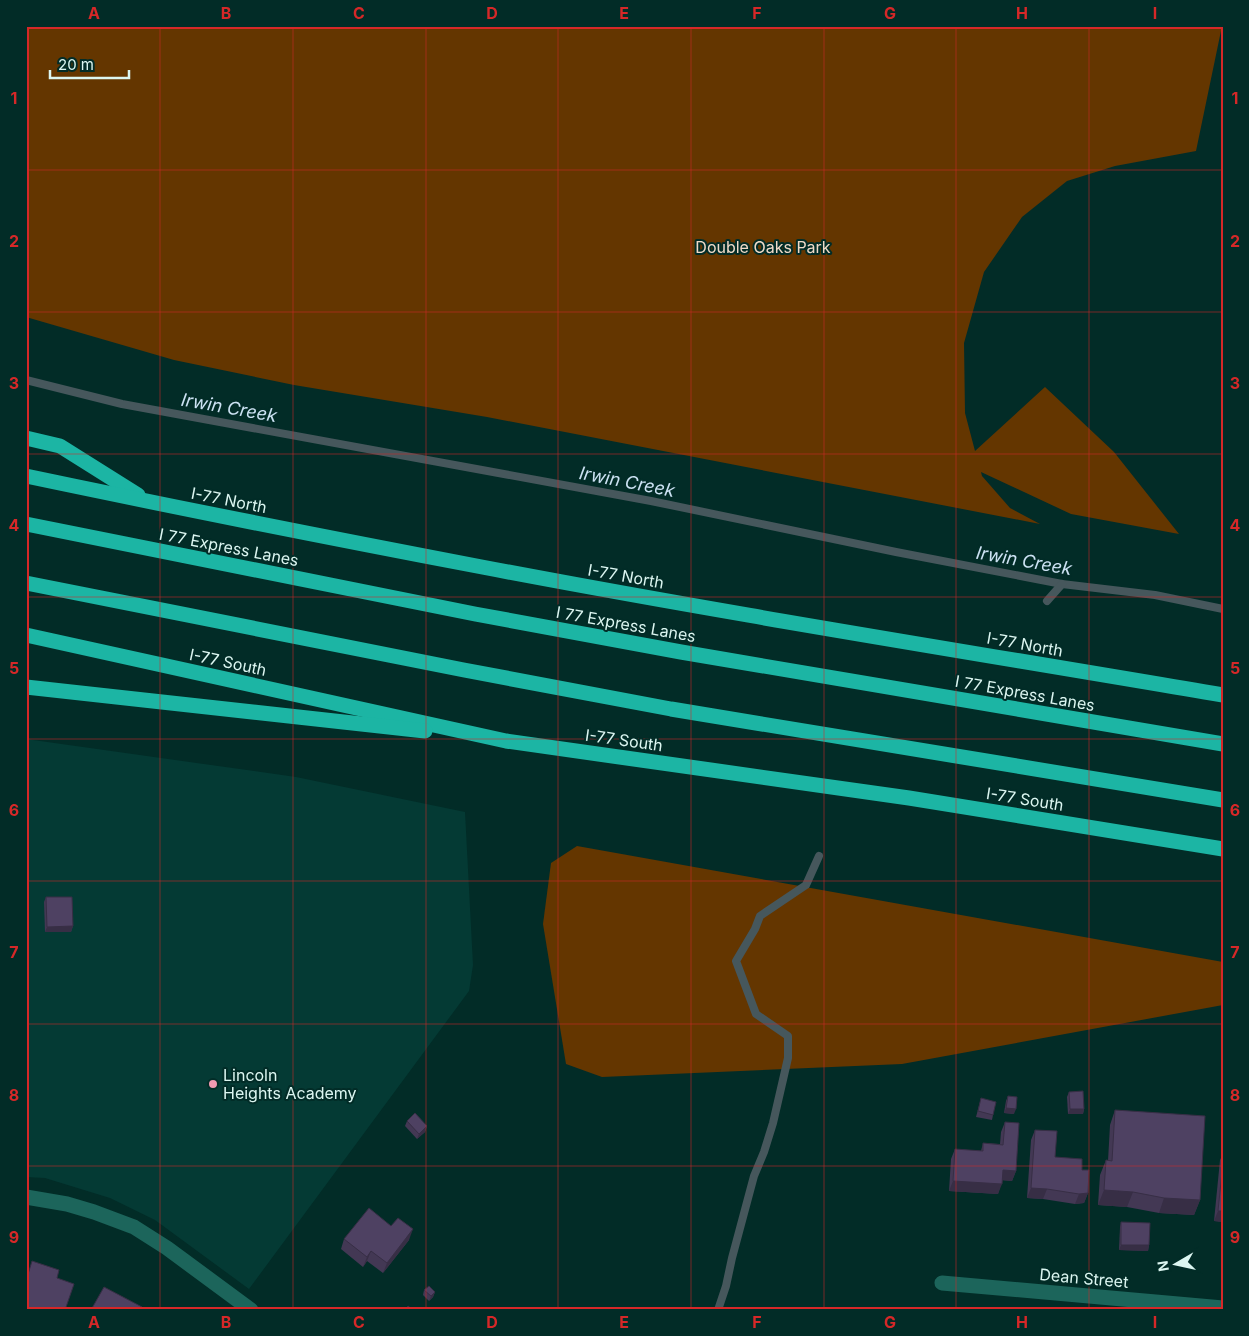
<svg xmlns="http://www.w3.org/2000/svg" width="1249" height="1336" viewBox="0 0 1249 1336" font-family="Inter,sans-serif">
  <style>
    .built { fill: #043a34 }
    .green { fill: #643600 }
    .lines { fill: none; stroke-linecap: round; stroke-linejoin: round }
    .stream { stroke: #46575c; stroke-width: 8 }
    .street { stroke: #1c655b; stroke-width: 15 }
    .highway { stroke: #1cb5a4; stroke-width: 15 }
    .wall { fill: #433854 }
    .shaded-wall { fill: #372e45 }
    .building { fill: #4e4162; stroke: #372e45 }
    .grid { fill: none; stroke: #d62828; stroke-width: 1; stroke-opacity: 0.55 }
    .poi-dot { fill: #f19ab1; stroke: #022c27; stroke-width: 2 }
    .labels { text-anchor: middle; stroke-width: 4; stroke-linejoin: round; paint-order: stroke }
    .park-label { font-size: 16px; fill: #efdac8; stroke: #022c27 }
    .street-label { font-size: 16px; fill: #dcf6f1; stroke: #022c27 }
    .poi-label { font-size: 16px; fill: #dcf6f1; stroke: #022c27; text-anchor: start }
    .water-label { font-size: 18px; font-style: italic; fill: #cce2f3; stroke: #022c27 }
    .neatline { fill: none; stroke: #d62828; stroke-width: 2 }
    .grid-label { font-size: 16px; text-anchor: middle; font-weight: bold; fill: #d62828 }
  </style>
  <rect width="100%" height="100%" fill="#022c27"/>
  <path class="built" d="M26 739 296 777 465 812 473 965 469 991 249 1289 155 1220 110 1198 45 1178 26 1177Z"/>
  <g class="green">
    <path d="M26 26H1222L1196 151 1115 166 1067 181 1022 217 984 272 964 343 965 413 975 451 1045 387 1114 452 1179 534 1071 514 981 472 982 476 1010 508 1040 524 487 417 294 385 174 360 26 317Z"/>
    <path d="M577 846 1223 962V1005L902 1064 602 1077 566 1064 543 924 551 863Z"/>
  </g>
  <g class="lines">
    <g class="stream">
      <path d="M26 380 122 404 651 501 896 552 1062 584 1155 595 1223 609"/>
      <path d="M1047 601 1062 584"/>
      <path d="M718 1310 726 1286 732 1258 754 1176 764 1152 773 1123 788 1058V1036L756 1014 736 961 755 929 760 916 806 885 819 856"/>
    </g>
    <g class="street">
      <path d="M26 1197 67 1204 94 1212 134 1227 167 1248 251 1310"/>
      <path d="M942 1283 1223 1308"/>
    </g>
    <g class="highway">
      <path d="M26 438 60 446 138 495"/>
      <path d="M26 476C178 508 330 538 482 567 728 614 976 653 1223 695"/>
      <path d="M26 524 475 614 681 652 1223 744"/>
      <path d="M26 583 464 670 671 709 1223 800"/>
      <path d="M26 635 506 741 909 798 1223 849"/>
      <path d="M26 687 425 731"/>
    </g>
  </g>
  <g class="wall">
    <path d="M46 897 73 926 71 932H45L44 902Z"/>
    <path d="M1069 1092 1084 1109 1083 1114H1068L1067 1097Z"/>
    <path d="M1008 1096 1014 1114 1004 1113 1006 1101Z"/>
    <path d="M981 1098 993 1115 992 1120 976 1117Z"/>
    <path d="M1115 1110 1200 1200 1194 1215 1159 1213 1127 1207 1098 1205 1100 1175 1106 1160 1108 1161 1110 1125Z"/>
    <path d="M407 1121 427 1126 425 1132 417 1139 405 1126Z"/>
    <path d="M1005 1122 1016 1171 1012 1181 1002 1180 998 1194 949 1191 951 1159 955 1149 981 1151 983 1143 1000 1144 1001 1132Z"/>
    <path d="M1035 1130 1055 1157 1082 1170 1088 1193 1084 1203 1075 1204 1043 1199 1027 1198 1031 1140Z"/>
    <path d="M1223 1154V1222L1214 1221 1220 1160Z"/>
    <path d="M1121 1222 1149 1245 1148 1251 1119 1250 1120 1227Z"/>
    <path d="M391 1226 409 1240 383 1273 367 1261 363 1267 341 1249 344 1239Z"/>
    <path d="M424 1290 435 1292 433 1297 429 1301 423 1295Z"/>
  </g>
  <g class="shaded-wall">
    <path d="M73 926 71 932H45L47 927Z"/>
    <path d="M1006 1108 1016 1109 1014 1114 1004 1113Z"/>
    <path d="M1070 1109H1084L1083 1114H1068Z"/>
    <path d="M427 1126 425 1132 417 1139 419 1134Z"/>
    <path d="M1003 1170 1016 1171 1012 1181 999 1180Z"/>
    <path d="M953 1181 1002 1184 998 1194 949 1191Z"/>
    <path d="M1031 1188 1047 1189 1043 1199 1027 1198Z"/>
    <path d="M1104 1190 1133 1192 1127 1207 1098 1205Z"/>
    <path d="M1088 1193 1084 1203 1075 1204 1079 1194Z"/>
    <path d="M1164 1198 1200 1200 1194 1215 1159 1213Z"/>
    <path d="M1218 1211H1223V1222L1214 1221Z"/>
    <path d="M413 1229 409 1240 383 1273 387 1263Z"/>
    <path d="M1121 1245H1149L1148 1251 1119 1250Z"/>
    <path d="M371 1251 367 1261 363 1267 367 1257Z"/>
    <path d="M435 1292 433 1297 429 1301 431 1296Z"/>
  </g>
  <g class="building">
    <path d="M46 897H72L73 926 47 927Z"/>
    <path d="M1083 1091 1084 1109H1070L1069 1092Z"/>
    <path d="M1008 1096 1017 1097 1016 1109 1006 1108Z"/>
    <path d="M981 1098 996 1102 993 1115 978 1111Z"/>
    <path d="M1115 1110 1205 1116 1200 1200 1164 1198 1133 1192 1104 1190 1106 1160 1112 1161Z"/>
    <path d="M415 1113 427 1126 419 1134 407 1121Z"/>
    <path d="M1005 1122 1019 1123 1016 1171 1003 1170 1002 1184 953 1181 955 1149 983 1151V1143L1003 1145Z"/>
    <path d="M1035 1130 1057 1131 1055 1157 1082 1159V1170H1089L1088 1193 1079 1194 1047 1189 1031 1188Z"/>
    <path d="M1223 1162V1211H1218Z"/>
    <path d="M369 1208 391 1226 398 1218 413 1229 387 1263 371 1251 367 1257 344 1239Z"/>
    <path d="M1121 1222 1150 1223 1149 1245H1121Z"/>
    <path d="M32 1261 59 1270 57 1278 74 1284 65 1310H26V1281Z"/>
    <path d="M429 1286 435 1292 431 1296 424 1290Z"/>
    <path d="M104 1287 142 1307 140 1310H91Z"/>
    <path d="M408 1306 413 1310H406Z"/>
  </g>
  <path class="grid" d="M160 26V1310M293 26V1310M426 26V1310M558 26V1310M691 26V1310M824 26V1310M956 26V1310M1089 26V1310M26 170H1223M26 312H1223M26 454H1223M26 597H1223M26 739H1223M26 881H1223M26 1024H1223M26 1166H1223"/>
  <circle class="poi-dot" cx="213" cy="1084" r="5"/>
  <g class="labels">
    <g class="park-label">
      <text x="763" y="253">Double Oaks Park</text>
    </g>
    <g class="street-label">
      <text transform="translate(229 500) rotate(11)" y="6">I-77 North</text>
      <text transform="translate(229 547) rotate(11)" y="6">I 77 Express Lanes</text>
      <text transform="translate(626 576) rotate(10)" y="6">I-77 North</text>
      <text transform="translate(626 624) rotate(10)" y="6">I 77 Express Lanes</text>
      <text transform="translate(1025 644) rotate(10)" y="6">I-77 North</text>
      <text transform="translate(228 662) rotate(12)" y="6">I-77 South</text>
      <text transform="translate(1025 693) rotate(10)" y="6">I 77 Express Lanes</text>
      <text transform="translate(624 740) rotate(8)" y="6">I-77 South</text>
      <text transform="translate(1025 799) rotate(9)" y="6">I-77 South</text>
      <text transform="translate(1084 1278) rotate(5)" y="6">Dean Street</text>
    </g>
    <g class="poi-label">
      <text x="223" y="1081">Lincoln<tspan x="223" dy="18">Heights Academy</tspan></text>
    </g>
    <g class="water-label">
      <text transform="translate(229 408) rotate(10)" y="6">Irwin Creek</text>
      <text transform="translate(627 482) rotate(11)" y="6">Irwin Creek</text>
      <text transform="translate(1024 561) rotate(10)" y="6">Irwin Creek</text>
    </g>
  </g>
  <rect width="1249" height="1336" fill="none" stroke="#022c27" stroke-width="55"/>
  <g transform="translate(1176 1264) rotate(261)" stroke="#022c27" stroke-width="4" paint-order="stroke">
  <path d="M0-4L9 19L0 12L-9 19Z" fill="#dcf6f1"/>
  <text y="-8" font-size="14" font-weight="bold" text-anchor="middle" fill="#dcf6f1">N</text>
  </g>
  <path d="M50 70v8h79v-8" fill="none" stroke="#dcf6f1" stroke-width="2.5"/>
  <text x="58" y="70" font-size="15" fill="#dcf6f1" stroke="#022c27" stroke-width="4" paint-order="stroke">20 m</text>
  <rect x="28" y="28" width="1194" height="1280" class="neatline"/>
  <g class="grid-label">
    <text x="94" y="19">A</text>
    <text x="226" y="19">B</text>
    <text x="359" y="19">C</text>
    <text x="492" y="19">D</text>
    <text x="624" y="19">E</text>
    <text x="757" y="19">F</text>
    <text x="890" y="19">G</text>
    <text x="1022" y="19">H</text>
    <text x="1155" y="19">I</text>
    <text x="14" y="104">1</text>
    <text x="1235" y="104">1</text>
    <text x="14" y="247">2</text>
    <text x="1235" y="247">2</text>
    <text x="14" y="389">3</text>
    <text x="1235" y="389">3</text>
    <text x="14" y="531">4</text>
    <text x="1235" y="531">4</text>
    <text x="14" y="674">5</text>
    <text x="1235" y="674">5</text>
    <text x="14" y="816">6</text>
    <text x="1235" y="816">6</text>
    <text x="14" y="958">7</text>
    <text x="1235" y="958">7</text>
    <text x="14" y="1101">8</text>
    <text x="1235" y="1101">8</text>
    <text x="14" y="1243">9</text>
    <text x="1235" y="1243">9</text>
    <text x="94" y="1328">A</text>
    <text x="226" y="1328">B</text>
    <text x="359" y="1328">C</text>
    <text x="492" y="1328">D</text>
    <text x="624" y="1328">E</text>
    <text x="757" y="1328">F</text>
    <text x="890" y="1328">G</text>
    <text x="1022" y="1328">H</text>
    <text x="1155" y="1328">I</text>
  </g>
</svg>
